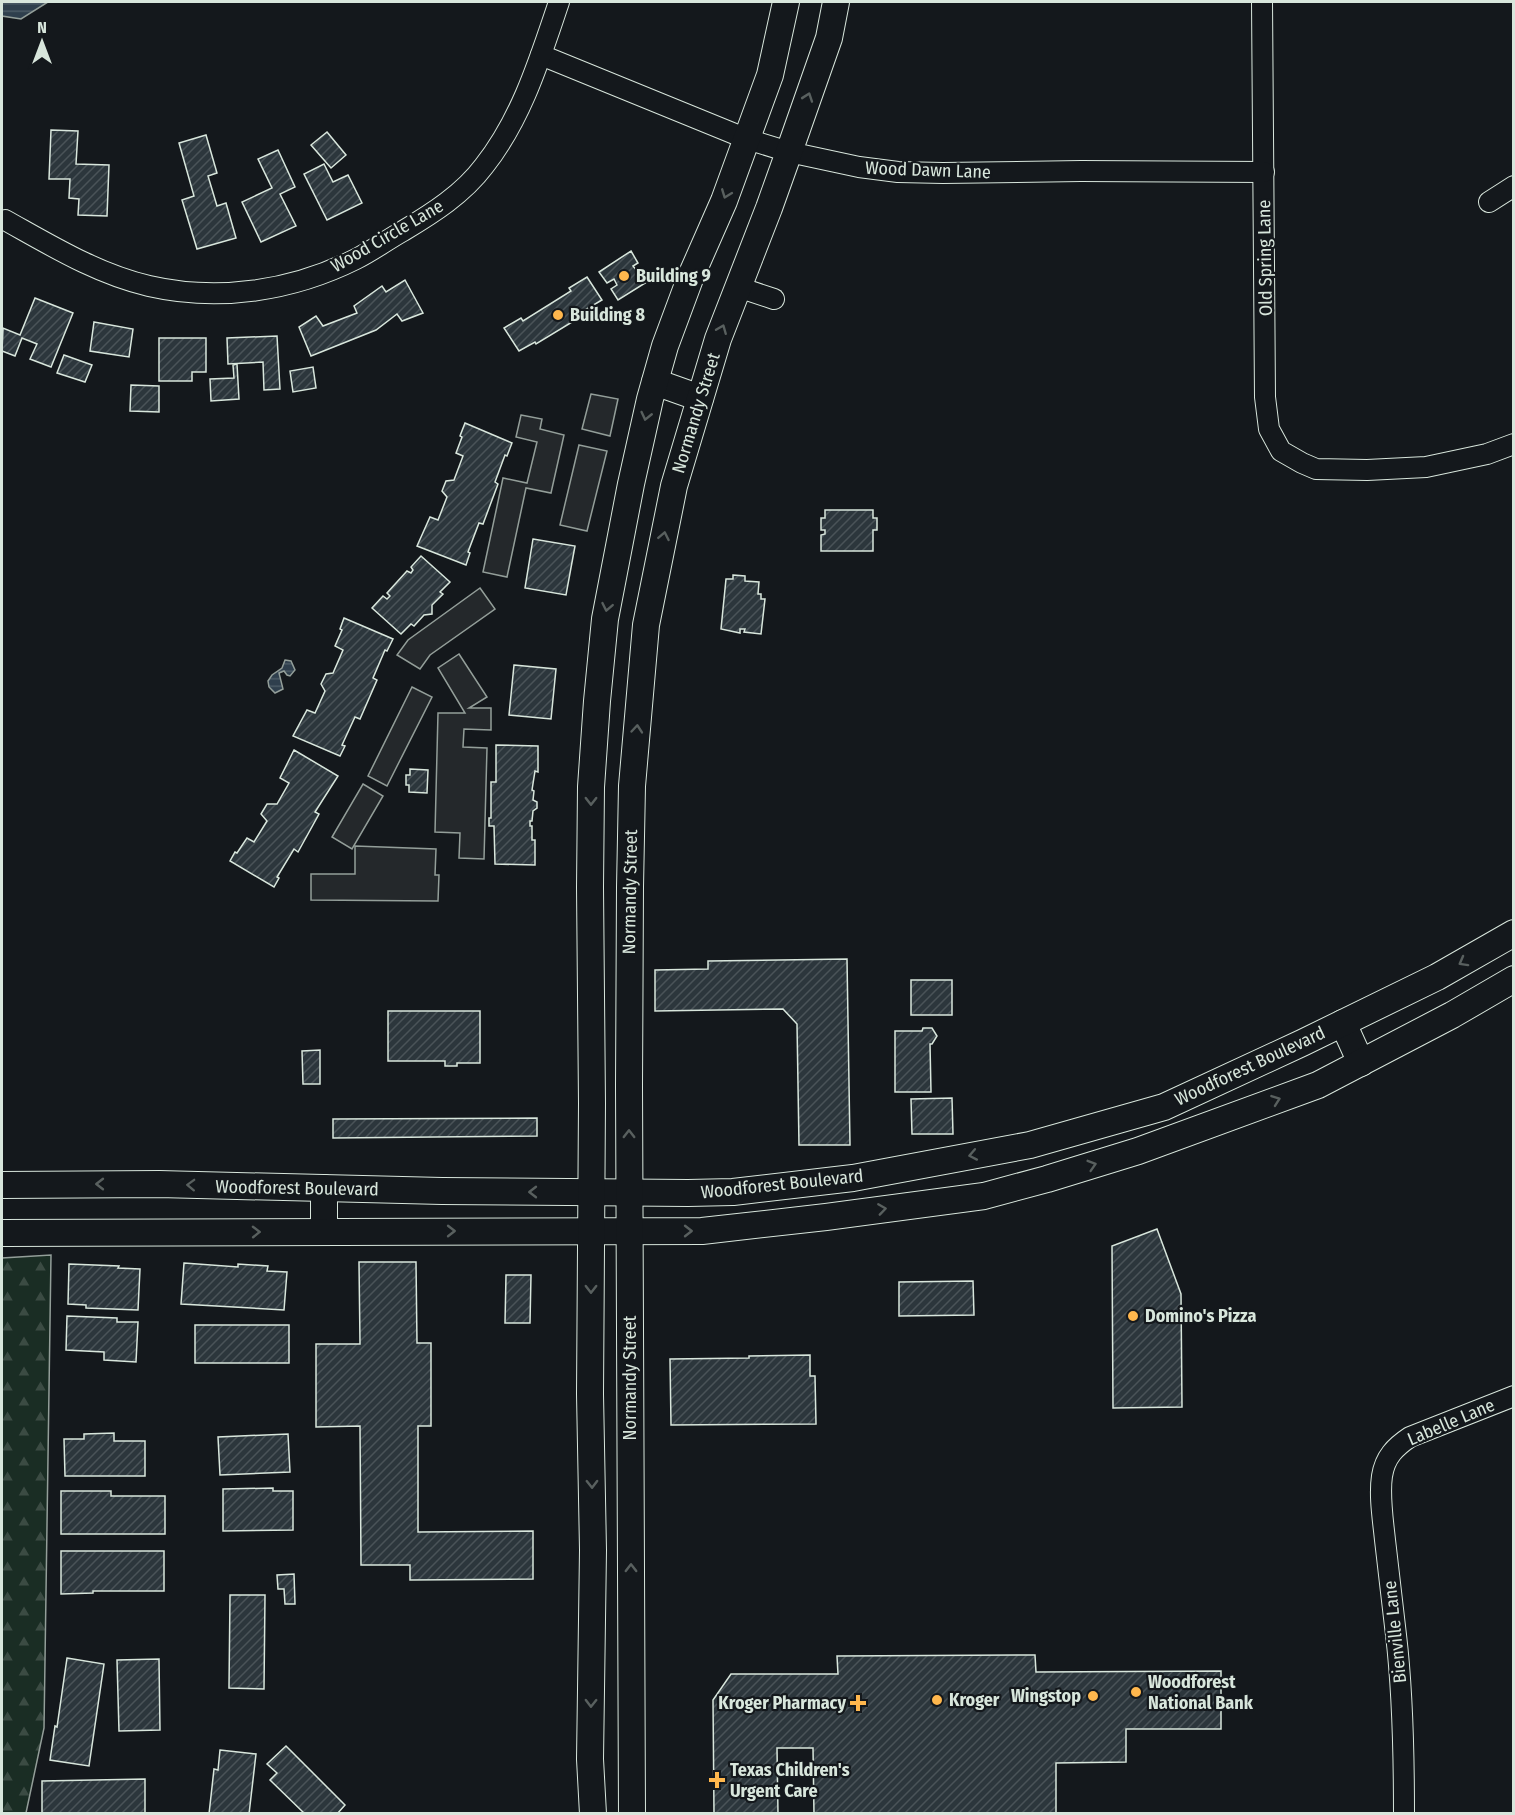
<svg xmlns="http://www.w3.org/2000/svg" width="1515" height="1815" viewBox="0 0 1515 1815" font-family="'Fira Sans Condensed',sans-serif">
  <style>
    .forest { fill: url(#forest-firs); stroke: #939e99; stroke-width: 1.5 }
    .parking { fill: #24282b; stroke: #939e99; stroke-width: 1.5 }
    .water { fill: url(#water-rules); stroke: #939e99; stroke-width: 1.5 }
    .building { fill: url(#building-hatch); stroke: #d8e6dc; stroke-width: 1.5 }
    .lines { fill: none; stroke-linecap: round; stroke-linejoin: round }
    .minor-casing { stroke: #d8e6dc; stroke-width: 22 }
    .major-casing { stroke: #d8e6dc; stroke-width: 28 }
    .minor { stroke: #14181c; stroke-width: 20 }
    .major { stroke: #14181c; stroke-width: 26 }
    .oneway { stroke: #59605f }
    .poi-dot { fill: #ffb74d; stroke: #14181c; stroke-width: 2 }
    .labels { text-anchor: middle; stroke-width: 4.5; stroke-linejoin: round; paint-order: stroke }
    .street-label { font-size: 18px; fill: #d8e6dc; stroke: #14181c }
    .poi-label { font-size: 18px; font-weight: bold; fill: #d8e6dc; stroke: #14181c; text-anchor: start }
  </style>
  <defs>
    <pattern id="forest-firs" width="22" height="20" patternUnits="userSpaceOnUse" patternTransform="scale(1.5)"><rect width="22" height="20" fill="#1a2d24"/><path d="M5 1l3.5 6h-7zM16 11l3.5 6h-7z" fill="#3b4b43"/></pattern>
    <pattern id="water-rules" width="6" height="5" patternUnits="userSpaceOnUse" patternTransform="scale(1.5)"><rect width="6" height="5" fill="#2f3f4d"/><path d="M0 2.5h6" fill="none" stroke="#4c5b66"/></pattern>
    <pattern id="building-hatch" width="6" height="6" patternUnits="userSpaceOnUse" patternTransform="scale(1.5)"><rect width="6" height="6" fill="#2c363c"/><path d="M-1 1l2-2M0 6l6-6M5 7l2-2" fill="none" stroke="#4a5358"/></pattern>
  </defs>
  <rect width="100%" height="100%" fill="#14181c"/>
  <path class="forest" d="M51 1255 44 1728 26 1813H2V1258Z"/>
  <g class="parking">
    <path d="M591 394 618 399 610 436 582 429Z"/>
    <path d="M521 415 542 419 540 429 564 435 551 493 526 488 507 577 483 572 503 478 527 483 537 442 516 437Z"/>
    <path d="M579 445 607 451 587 531 560 525Z"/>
    <path d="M480 588 495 609 430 655 420 669 397 655 408 640Z"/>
    <path d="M459 654 487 697 469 708H491V730L464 729 463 747 487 748 484 859 459 858 460 833 435 832 438 713H465L438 668Z"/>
    <path d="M412 687 432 697 387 786 368 776Z"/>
    <path d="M363 784 383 796 352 849 332 837Z"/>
    <path d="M355 846 436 849 435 875H439L438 901 311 900V874H355Z"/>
  </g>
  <g class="water">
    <path d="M2 2H48L21 19 2 16Z"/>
    <path d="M285 660 291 661 295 670 290 676 287 675 284 671 279 673 283 689 275 693 269 687 268 681 272 675 282 668Z"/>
  </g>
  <g class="building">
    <path d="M51 130 78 131 76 164 109 165 107 216 78 215 79 199 69 198 70 179H49Z"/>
    <path d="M327 132 346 155 331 168 311 145Z"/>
    <path d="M206 135 217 173 208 176 217 206 226 203 236 238 197 249 182 200 194 196 179 143Z"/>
    <path d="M278 150 295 187 280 194 296 226 261 242 242 202 272 188 258 159Z"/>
    <path d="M324 164 333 182 348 175 362 203 327 220 304 174Z"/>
    <path d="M631 251 638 263 633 266 637 271 642 268 650 280 618 300 611 289 617 285 614 279 607 283 599 272Z"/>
    <path d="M587 277 602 300 585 310 587 313 536 344 535 342 519 351 504 328 521 318 523 321 571 291 569 288Z"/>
    <path d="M405 280 423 313 402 321 397 314 376 330 311 356 299 327 316 316 323 326 357 313 354 306 382 286 386 292Z"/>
    <path d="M35 298 73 313 51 367 30 359 37 344 22 338 15 356 2 351 3 328 20 335Z"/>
    <path d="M94 322 133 329 129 357 90 351Z"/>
    <path d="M277 336 280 389 264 390 263 362 228 364 227 338Z"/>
    <path d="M159 338H206V372H192V381H159Z"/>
    <path d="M64 355 92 365 85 382 57 373Z"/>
    <path d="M237 364 239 399 211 401 210 379 234 378 233 365Z"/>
    <path d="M313 367 316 388 293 392 290 371Z"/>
    <path d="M131 385 159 386V412L130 411Z"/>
    <path d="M465 423 512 443 507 456 505 455 495 482 498 484 483 524 479 523 468 552 470 553 466 565 417 546 430 517 438 520 447 497 442 491 446 481 454 480 463 456 456 453 462 437 460 436Z"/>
    <path d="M825 510H873V518H877V530H873V551H821V535L825 534V530H821V518H825Z"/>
    <path d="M533 539 575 546 566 595 525 588Z"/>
    <path d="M421 556 450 582 440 592 443 594 432 605V614L424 615 414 626 411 624 401 634 372 608 383 596 387 599 390 596 387 593 407 571 411 573 413 570 411 567Z"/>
    <path d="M733 575 745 576V581L759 582 758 594H761V599H765L761 634 744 632 745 629H740V633L721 629 726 579H733Z"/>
    <path d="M344 618 393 639 387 651 385 650 373 678 377 680 360 719 355 717 342 745 345 746 340 756 293 736 307 710 315 713 325 691 321 684 326 674 333 673 343 650 335 646 342 630 340 629Z"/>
    <path d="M514 665 556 669 551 719 509 715Z"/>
    <path d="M496 745 538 746V772L535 771 532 790 534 791 533 800 537 802V808L533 811 532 821H530V826H532V840H535V865L495 864 494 826H489V818H491V782H496Z"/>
    <path d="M294 750 338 776 315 812 319 814 298 852 294 849 277 877 279 878 274 887 230 861 235 852 237 853 247 838 254 842 267 821 261 814 267 804H277L289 783 280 778Z"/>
    <path d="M410 769 428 770 427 793 409 792V785H406V775H410Z"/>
    <path d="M847 959 850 1145H799L797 1024 783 1009 655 1011V970L708 969V961Z"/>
    <rect x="911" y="980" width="41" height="35"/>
    <path d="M388 1011H480V1063H457V1066H445V1061H388Z"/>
    <path d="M923 1028H932L937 1036 932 1044H930L931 1092H895V1031H922Z"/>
    <path d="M320 1050V1084H303L302 1051Z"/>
    <path d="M952 1098 953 1134H912L911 1099Z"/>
    <path d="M537 1118V1136L333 1138V1119Z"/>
    <path d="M1157 1229 1181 1294 1182 1407 1113 1408 1112 1246Z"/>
    <path d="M359 1262H416L417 1343H431V1426H418V1532L533 1531V1579L410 1580V1565H361L360 1426 316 1427V1344H360Z"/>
    <path d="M184 1263 238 1267V1264L268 1266 267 1271 287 1272 284 1310 181 1304Z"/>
    <path d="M69 1264 119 1266 118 1268 140 1269 138 1310 86 1308V1305L68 1304Z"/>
    <path d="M506 1275H531L530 1323H505Z"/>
    <path d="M973 1281 974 1315 899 1316V1282Z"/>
    <path d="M67 1316 117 1318V1322H138L136 1362 104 1360V1352L66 1350Z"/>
    <rect x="195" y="1325" width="94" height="38"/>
    <path d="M810 1355V1376H815L816 1424 671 1425 670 1359 749 1358V1356Z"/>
    <path d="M114 1433V1441H145V1476H65L64 1439H84V1434Z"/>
    <path d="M288 1434 290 1472 220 1475 218 1437Z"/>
    <path d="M273 1488V1491H293V1530L223 1531V1489Z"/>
    <path d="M61 1491H111V1496H165V1534H61Z"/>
    <path d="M61 1551H164V1591H93V1593L61 1594Z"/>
    <path d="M294 1574 295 1604H285L284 1589H278L277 1575Z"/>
    <path d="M230 1595H265L264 1689 229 1688Z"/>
    <path d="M1035 1655 1036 1672 1221 1671V1729H1126V1762L1056 1763V1814H814L813 1748H777L778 1814H714L713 1700 731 1674H838L837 1656Z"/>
    <path d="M67 1658 104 1664 89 1766 50 1760 55 1726 57 1727Z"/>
    <path d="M159 1659 160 1730 119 1731 117 1660Z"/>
    <path d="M286 1746 345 1805 337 1814H305L270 1780 277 1773 267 1764Z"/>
    <path d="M220 1750 256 1754 249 1814H209L214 1769 218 1770Z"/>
    <path d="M145 1779V1814H42V1781Z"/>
  </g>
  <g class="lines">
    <defs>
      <g id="minor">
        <path d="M1262 2 1265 397 1269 429 1281 451 1302 463 1316 469 1367 470 1426 467 1487 454 1514 444"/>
        <path d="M541 55 747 139 789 152 859 167 898 172 943 173 1081 171 1264 172"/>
        <path d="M1489 202 1514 186"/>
        <path d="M5 220C50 245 97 274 149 286 219 302 292 291 356 259 372 251 387 240 403 231 433 213 463 194 484 166 522 118 540 58 559 2"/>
        <path d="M738 287 774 299"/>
        <path d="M1404 1814C1404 1754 1403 1694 1396 1635 1392 1603 1389 1572 1385 1540 1383 1520 1379 1496 1382 1476 1385 1457 1395 1447 1410 1437L1514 1396"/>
      </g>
      <g id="major">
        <path d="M655 382 700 398"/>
        <path d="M1343 1023 1361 1063"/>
        <path d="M2 1185 159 1184 442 1191 688 1193 733 1192 853 1178 1030 1145 1164 1107 1302 1043 1437 977 1514 933"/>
        <path d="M324 1231V1188"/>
        <path d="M2 1233 702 1231 826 1217 984 1196 1047 1179 1138 1151 1318 1085 1452 1015 1514 979"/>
        <path d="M593 1814 590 1759 593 1550 590 1394 592 1103 590 887 591 787 597 701 605 619 631 484 650 399 665 346 691 276 724 201 770 75 786 2"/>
        <path d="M632 1814 629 1086 630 887 632 786 646 625 674 486 718 339 769 208 789 152 829 38 836 2"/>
      </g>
    </defs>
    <use href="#minor" class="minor-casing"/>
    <use href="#major" class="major-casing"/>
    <use href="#minor" class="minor"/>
    <use href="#major" class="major"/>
  </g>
  <defs><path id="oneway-chevron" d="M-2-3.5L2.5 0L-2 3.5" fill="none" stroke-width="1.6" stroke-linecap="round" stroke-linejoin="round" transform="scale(1.5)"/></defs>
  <g class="oneway">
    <use href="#oneway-chevron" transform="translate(808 97) rotate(-71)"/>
    <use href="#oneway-chevron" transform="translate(726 194) rotate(111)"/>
    <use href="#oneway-chevron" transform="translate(722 329) rotate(-68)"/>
    <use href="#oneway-chevron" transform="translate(646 416) rotate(103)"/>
    <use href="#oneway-chevron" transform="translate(664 536) rotate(-79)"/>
    <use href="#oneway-chevron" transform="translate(607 607) rotate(101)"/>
    <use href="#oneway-chevron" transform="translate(637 729) rotate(-85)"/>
    <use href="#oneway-chevron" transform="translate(591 801) rotate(90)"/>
    <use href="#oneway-chevron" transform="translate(1463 962) rotate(151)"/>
    <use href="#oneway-chevron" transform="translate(1276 1100) rotate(-20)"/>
    <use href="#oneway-chevron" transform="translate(629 1134) rotate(-90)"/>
    <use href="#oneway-chevron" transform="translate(973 1155) rotate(169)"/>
    <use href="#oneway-chevron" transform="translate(1092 1165) rotate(-17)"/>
    <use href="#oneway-chevron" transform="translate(100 1184) rotate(180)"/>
    <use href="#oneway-chevron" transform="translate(191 1185) rotate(-178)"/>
    <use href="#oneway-chevron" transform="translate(533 1192) rotate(-180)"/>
    <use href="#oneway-chevron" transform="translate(882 1209) rotate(-8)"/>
    <use href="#oneway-chevron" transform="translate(451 1231)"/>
    <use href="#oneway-chevron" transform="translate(688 1231)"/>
    <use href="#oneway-chevron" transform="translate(256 1232) rotate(-1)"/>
    <use href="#oneway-chevron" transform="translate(591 1289) rotate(90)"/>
    <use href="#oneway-chevron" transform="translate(592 1484) rotate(89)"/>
    <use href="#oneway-chevron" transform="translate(631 1568) rotate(-90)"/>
    <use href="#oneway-chevron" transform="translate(591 1703) rotate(91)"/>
  </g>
  <g class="poi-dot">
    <circle cx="624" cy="276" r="6"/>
    <circle cx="558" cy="315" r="6"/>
    <circle cx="1133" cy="1316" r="6"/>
    <circle cx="1136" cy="1692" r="6"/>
    <circle cx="1093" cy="1696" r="6"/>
    <circle cx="937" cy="1700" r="6"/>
    <path d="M855 1694h6v6h6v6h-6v6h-6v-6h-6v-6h6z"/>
    <path d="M714 1771h6v6h6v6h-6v6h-6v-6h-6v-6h6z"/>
  </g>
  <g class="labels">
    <g class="street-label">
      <text transform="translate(928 170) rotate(2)" y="6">Wood Dawn Lane</text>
      <text transform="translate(387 236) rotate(-30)" y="6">Wood Circle Lane</text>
      <text transform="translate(1265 258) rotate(-91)" y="6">Old Spring Lane</text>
      <text transform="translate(696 413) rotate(-73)" y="6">Normandy Street</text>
      <text transform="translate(630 892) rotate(-89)" y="6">Normandy Street</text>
      <text transform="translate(1250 1066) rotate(-25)" y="6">Woodforest Boulevard</text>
      <text transform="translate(782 1184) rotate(-6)" y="6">Woodforest Boulevard</text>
      <text transform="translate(297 1188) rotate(1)" y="6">Woodforest Boulevard</text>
      <text transform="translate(630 1378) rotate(-90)" y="6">Normandy Street</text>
      <text transform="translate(1451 1422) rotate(-23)" y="6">Labelle Lane</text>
      <text transform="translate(1395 1632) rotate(-96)" y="6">Bienville Lane</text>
    </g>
    <g class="poi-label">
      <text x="636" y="282">Building 9</text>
      <text x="570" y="321">Building 8</text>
      <text x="1145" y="1322">Domino's Pizza</text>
      <text x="1148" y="1688">Woodforest<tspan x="1148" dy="21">National Bank</tspan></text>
      <text x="1081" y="1702" text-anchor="end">Wingstop</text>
      <text x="949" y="1706">Kroger</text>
      <text x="846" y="1709" text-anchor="end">Kroger Pharmacy</text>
      <text x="730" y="1776">Texas Children's<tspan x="730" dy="21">Urgent Care</tspan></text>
    </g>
  </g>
  <rect width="1515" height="1815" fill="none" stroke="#d8e6dc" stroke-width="6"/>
  <g transform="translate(42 42)" stroke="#14181c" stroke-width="4.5" paint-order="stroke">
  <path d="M0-4.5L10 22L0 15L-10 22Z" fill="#d8e6dc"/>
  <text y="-9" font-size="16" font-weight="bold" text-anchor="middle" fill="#d8e6dc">N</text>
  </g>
</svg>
